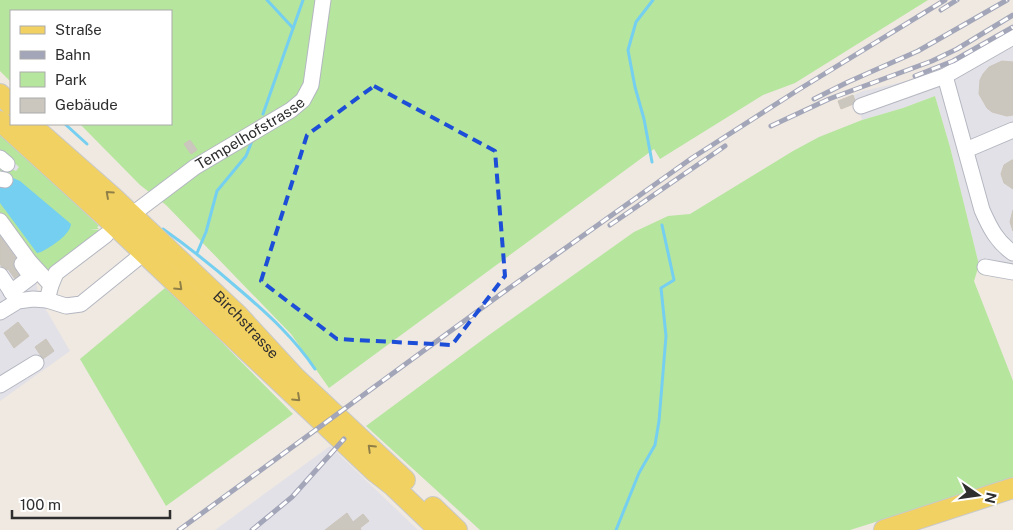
<svg xmlns="http://www.w3.org/2000/svg" width="1013" height="530" viewBox="0 0 1013 530" font-family="'Public Sans',sans-serif">
  <style>
    .industrial { fill: #e3e1e8 }
    .green { fill: #b6e59e }
    .water { fill: #75cff0 }
    .lines { fill: none; stroke-linecap: round; stroke-linejoin: round }
    .stream { stroke: #75cff0; stroke-width: 3 }
    .building { fill: #cbc7bf; stroke: #cbc5ba }
    .minor-casing { stroke: #b4b7c1; stroke-width: 17 }
    .major-casing { stroke: #c9c9c9; stroke-width: 22 }
    .minor { stroke: #fff; stroke-width: 15 }
    .major { stroke: #f2d163; stroke-width: 20 }
    .rail-casing { stroke: #a3a6b8; stroke-width: 5 }
    .rail { stroke: #fff; stroke-width: 3; stroke-dasharray: 9; stroke-linecap: butt }
    .oneway { stroke: #908048 }
    .marked { fill: none; stroke: #1d4ed8; stroke-width: 4; stroke-dasharray: 10 6; stroke-linejoin: round }
    .labels { text-anchor: middle; stroke-width: 5; stroke-linejoin: round; paint-order: stroke }
    .street-label { font-size: 15px; fill: #2e2e2e; stroke: #fff }
  </style>
  <rect width="100%" height="100%" fill="#efe9e1"/>
  <g class="industrial">
    <path d="M1013 34V263L1008 262 980 270 950 147 935 96 903 108 862 120 854 95 863 91 929 76Z"/>
    <path d="M0 149 34 178 36 279 38 296 70 351 0 401Z"/>
    <path d="M330 446 418 530H215Z"/>
  </g>
  <g class="green">
    <path d="M0 0H928L795 83 763 95 660 159 654 149 329 388 291 334 166 205 140 185 80 124H171V11H11V82L0 71Z"/>
    <path d="M935 96 950 147 979 265 974 281 1013 381V479L850 530H480L366 426 489 335 634 232 668 216 690 214 793 151 819 137 862 120 903 108Z"/>
    <path d="M0 128 28 159 99 226 97 227 99 229H90L100 230 47 271 0 217V162L5 166 16 171 19 167 0 150Z"/>
    <path d="M165 288 184 304 293 414 166 506 80 359Z"/>
  </g>
  <path class="water" d="M13 178 20 181 71 224C70 235 51 247 41 252L37 253 0 203V185L9 186Z"/>
  <g class="lines">
    <g class="stream">
      <path d="M267 0 293 28"/>
      <path d="M263 114 303 0"/>
      <path d="M65 124 87 144"/>
      <path d="M652 162 644 119 635 87 628 50 636 22 653 0"/>
      <path d="M163 229C190 248 216 269 241 291 269 315 295 339 315 369"/>
      <path d="M197 253 206 232 217 191 246 156 252 141"/>
      <path d="M616 530 639 473 655 445 659 421 666 336 661 288 674 280 662 225"/>
    </g>
  </g>
  <g class="building">
    <path d="M1002 61 1013 62V115L1007 116 992 112 987 108 979 94 980 80 983 74 989 67Z"/>
    <path d="M853 95 856 103 841 109 838 101Z"/>
    <path d="M190 140 197 150 191 154 184 144Z"/>
    <path d="M1012 160H1013V189L1004 183 1001 174 1004 165Z"/>
    <path d="M1013 210V231L1010 222Z"/>
    <path d="M0 236 18 261 23 273 15 279 8 269 5 271 0 264Z"/>
    <path d="M18 322 29 336 14 348 4 333Z"/>
    <path d="M46 339 54 351 43 359 35 347Z"/>
    <path d="M347 513 353 522 363 514 369 521 360 528 361 530H325Z"/>
  </g>
  <g class="lines">
    <defs>
      <g id="minor">
        <path d="M945 76 982 210C990 228 997 242 1013 253"/>
        <path d="M861 106 945 76 1013 37"/>
        <path d="M966 150 1013 130"/>
        <path d="M0 158 7 164"/>
        <path d="M0 179 5 180"/>
        <path id="s1" d="M138 210 195 167 291 110 303 100 311 85 323 0"/>
        <path d="M0 221 29 261 51 285"/>
        <path d="M985 267 1013 272"/>
        <path d="M0 275 17 300"/>
        <path d="M11 292 31 277 22 264"/>
        <path d="M47 300 51 285 56 273 106 235"/>
        <path d="M0 312 18 301 33 299 47 300 66 306 81 304 144 253"/>
        <path d="M0 385 36 363"/>
      </g>
      <g id="major">
        <path d="M0 94 11 105"/>
        <path d="M0 121 109 220 374 471 392 485 439 530"/>
        <path id="s2" d="M30 124 114 198 238 315 295 377 405 480"/>
        <path d="M433 507 457 530"/>
        <path d="M884 530 1013 488"/>
      </g>
    </defs>
    <use href="#minor" class="minor-casing"/>
    <use href="#major" class="major-casing"/>
    <use href="#minor" class="minor"/>
    <use href="#major" class="major"/>
    <defs>
      <g id="rail">
        <path d="M941 10 957 0"/>
        <path d="M915 76 953 61 1013 27"/>
        <path d="M814 99 848 82 918 51 1007 0"/>
        <path d="M771 126 829 99 932 61 957 49 1013 15"/>
        <path d="M610 225 725 146"/>
        <path d="M179 530 501 294 692 158 798 90 945 0"/>
        <path d="M252 530 292 497 344 439"/>
      </g>
    </defs>
    <use href="#rail" class="rail-casing"/>
    <use href="#rail" class="rail"/>
  </g>
  <defs><path id="oneway-chevron" d="M-2-3.5L2.5 0L-2 3.5" fill="none" stroke-width="1.6" stroke-linecap="round" stroke-linejoin="round" transform="scale(1.25)"/></defs>
  <g class="oneway">
    <use href="#oneway-chevron" transform="translate(109 194) rotate(-138)"/>
    <use href="#oneway-chevron" transform="translate(179 287) rotate(43)"/>
    <use href="#oneway-chevron" transform="translate(297 398) rotate(43)"/>
    <use href="#oneway-chevron" transform="translate(371 448) rotate(-136)"/>
  </g>
  <path class="marked" d="M374 86 495 151 505 276 452 345 337 339 261 281 307 135Z"/>
  <g class="labels">
    <g class="street-label">
      <text dy="5" stroke="none"><textPath href="#s1" startOffset="136">Tempelhofstrasse</textPath></text>
      <text dy="5" stroke="none"><textPath href="#s2" startOffset="295">Birchstrasse</textPath></text>
    </g>
  </g>
  <rect x="10" y="10" width="162" height="115" fill="#ffffff" stroke="#ababab"/>
  <rect x="20" y="26" width="25" height="8" fill="#f2d163" stroke="#ababab"/>
  <text x="55" y="35" font-size="15" fill="#2e2e2e">Straße</text>
  <rect x="20" y="51" width="25" height="8" fill="#a3a6b8" stroke="#ababab"/>
  <text x="55" y="60" font-size="15" fill="#2e2e2e">Bahn</text>
  <rect x="20" y="72" width="25" height="15" fill="#b6e59e" stroke="#ababab"/>
  <text x="55" y="85" font-size="15" fill="#2e2e2e">Park</text>
  <rect x="20" y="98" width="25" height="15" fill="#cbc7bf" stroke="#ababab"/>
  <text x="55" y="110" font-size="15" fill="#2e2e2e">Gebäude</text>
  <g transform="translate(978 495) rotate(103)" stroke="#ffffff" stroke-width="4" paint-order="stroke">
  <path d="M0-4L9 19L0 12L-9 19Z" fill="#2e2e2e"/>
  <text y="-8" font-size="14" font-weight="bold" text-anchor="middle" fill="#2e2e2e">N</text>
  </g>
  <path d="M12 510v8h158v-8" fill="none" stroke="#2e2e2e" stroke-width="2.5"/>
  <text x="20" y="510" font-size="15" fill="#2e2e2e" stroke="#ffffff" stroke-width="4" paint-order="stroke">100 m</text>
</svg>
